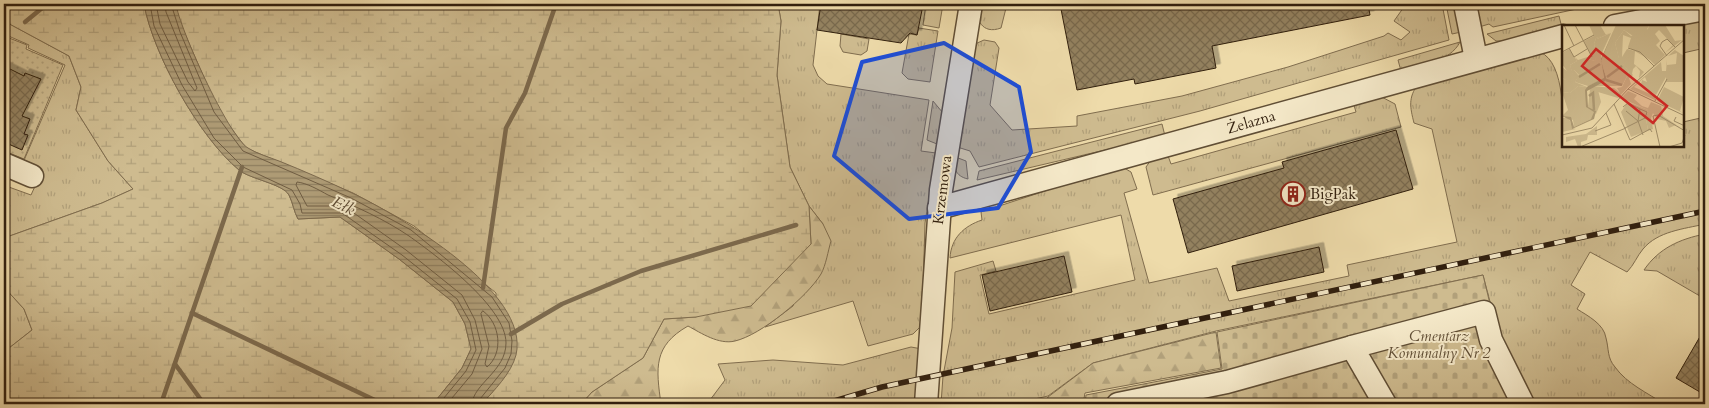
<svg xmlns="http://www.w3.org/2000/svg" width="1709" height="408" viewBox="0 0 1709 408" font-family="Cardo,serif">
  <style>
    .grass { fill: url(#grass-tufts); stroke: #806d4e }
    .forest { fill: url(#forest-firs); stroke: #806d4e }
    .wetland { fill: url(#wetland-marsh); stroke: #806d4e }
    .cemetery { fill: url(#cemetery-stones); stroke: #806d4e }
    .garden { fill: url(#garden-dots); stroke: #806d4e }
    .water { fill: url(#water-rules); stroke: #7c694c }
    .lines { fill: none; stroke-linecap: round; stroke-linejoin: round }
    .shore { stroke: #705d42; stroke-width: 1 }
    .stream { stroke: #7c694c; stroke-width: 4.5 }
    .building { fill: url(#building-cross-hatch); stroke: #311f0e; filter: url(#shadow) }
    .minor-casing { stroke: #604e35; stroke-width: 25 }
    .minor { stroke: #f4e8c8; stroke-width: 22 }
    .rail-casing { stroke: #311f0e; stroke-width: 5.5 }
    .rail { stroke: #f4e8c8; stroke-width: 4; stroke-dasharray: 11; stroke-linecap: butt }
    .marked { fill: #1d4ed8; fill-opacity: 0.2; stroke: #1d4ed8; stroke-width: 4; stroke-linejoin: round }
    .labels { text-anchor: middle; stroke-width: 4; stroke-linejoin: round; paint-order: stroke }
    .street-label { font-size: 15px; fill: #311f0e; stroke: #f4e8c8 }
    .poi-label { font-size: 15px; fill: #311f0e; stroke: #f4e8c8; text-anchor: start }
    .park-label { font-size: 15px; font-style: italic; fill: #604e35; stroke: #f4e8c8 }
    .water-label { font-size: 16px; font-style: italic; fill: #5d4a32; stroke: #f4e8c8 }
    .inset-river { fill: none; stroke: #ae9b75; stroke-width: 2.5 }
    .inset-road { fill: none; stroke: #a2906c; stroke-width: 1 }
    .view { fill: #d62828; fill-opacity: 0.15; stroke: #d62828; stroke-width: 2.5 }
    .inset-edge { fill: none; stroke: #311f0e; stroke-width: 2.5 }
  </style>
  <defs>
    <pattern id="grass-tufts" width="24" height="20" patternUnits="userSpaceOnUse" patternTransform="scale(1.25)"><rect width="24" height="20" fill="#cebb8f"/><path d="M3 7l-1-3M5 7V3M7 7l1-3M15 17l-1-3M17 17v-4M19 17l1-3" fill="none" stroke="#b1a07a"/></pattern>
    <pattern id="forest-firs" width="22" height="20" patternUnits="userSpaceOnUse" patternTransform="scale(1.25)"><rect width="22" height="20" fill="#cebb8f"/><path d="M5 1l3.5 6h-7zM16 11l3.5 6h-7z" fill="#b1a07a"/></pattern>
    <pattern id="wetland-marsh" width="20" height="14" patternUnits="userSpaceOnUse" patternTransform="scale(1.25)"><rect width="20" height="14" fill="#cebb8f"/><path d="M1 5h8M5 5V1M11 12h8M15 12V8" fill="none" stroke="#b1a07a"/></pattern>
    <pattern id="cemetery-stones" width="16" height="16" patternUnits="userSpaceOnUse" patternTransform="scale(1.25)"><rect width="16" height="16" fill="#cebb8f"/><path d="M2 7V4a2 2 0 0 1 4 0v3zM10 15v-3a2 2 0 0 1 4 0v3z" fill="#b1a07a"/></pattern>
    <pattern id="garden-dots" width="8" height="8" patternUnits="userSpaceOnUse" patternTransform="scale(1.25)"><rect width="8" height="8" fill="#cebb8f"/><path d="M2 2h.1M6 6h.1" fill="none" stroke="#b1a07a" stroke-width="1.8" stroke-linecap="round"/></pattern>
    <pattern id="water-rules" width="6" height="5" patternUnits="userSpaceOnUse" patternTransform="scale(1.25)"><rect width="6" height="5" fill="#ae9b75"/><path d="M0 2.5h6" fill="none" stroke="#8e7e5e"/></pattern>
    <pattern id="building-cross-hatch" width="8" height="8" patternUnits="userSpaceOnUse" patternTransform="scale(1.25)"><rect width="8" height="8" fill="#93815f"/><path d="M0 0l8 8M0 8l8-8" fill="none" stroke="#79694d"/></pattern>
    <filter id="shadow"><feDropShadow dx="4.5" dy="-4.5" stdDeviation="0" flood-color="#0004"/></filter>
  </defs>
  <rect width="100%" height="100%" fill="#eedbaa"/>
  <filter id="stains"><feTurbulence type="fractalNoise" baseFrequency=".004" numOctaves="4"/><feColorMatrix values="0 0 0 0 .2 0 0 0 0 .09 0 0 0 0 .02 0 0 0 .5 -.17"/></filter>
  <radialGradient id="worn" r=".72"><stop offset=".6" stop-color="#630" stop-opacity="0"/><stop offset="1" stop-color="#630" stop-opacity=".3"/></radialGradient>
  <g class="grass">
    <path d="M778 4H820L813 65 818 76 827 84 929 100 921 151 936 153 925 223 922 325 913 334 868 346 853 301 765 327 793 306 823 224 809 206 790 167 777 75 781 21Z"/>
    <path d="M926 4H943L939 28 923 25Z"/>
    <path d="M977 4H1007L1001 28C982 35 975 19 977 4Z"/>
    <path d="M1406 4H1442L1449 40 1200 111 979 167 970 151 954 146 975 44 984 40 995 42 999 48 990 105 1012 130 1077 126V116L1182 96 1288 67 1384 36 1388 33 1401 40 1410 32 1394 21Z"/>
    <path d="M1446 4H1456L1461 32 1452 34Z"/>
    <path d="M1474 4H1600L1493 27 1489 24 1479 27Z"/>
    <path d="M1559 16 1562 28 1503 41H1496L1487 34Z"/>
    <path d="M1705 17V48L1683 53V26H1659Z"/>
    <path d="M4 21 69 56 81 87 76 110 108 161 133 189 102 203 4 238V192L6 186 31 195 41 173 22 165 65 65 28 48 29 45 4 34Z"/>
    <path d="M919 28 938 31 930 82 908 79 902 73 909 34 917 35Z"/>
    <path d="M841 34 869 39 867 51 861 55 843 52 840 46Z"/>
    <path d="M1460 42C1450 62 1421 65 1401 71L1398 60Z"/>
    <path d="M1540 52C1566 63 1563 122 1563 146H1683V122L1705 117V224C1684 229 1658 231 1643 249 1637 256 1634 265 1627 272L1590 252 1571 285 1585 294 1577 309C1588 316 1604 324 1606 338 1609 349 1607 358 1615 367 1627 384 1648 393 1664 404H1532L1499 336 1483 275 1216 331 1093 363 1048 396 1012 404H941L943 376 952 328 955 272 993 261 996 271 980 275 989 314 1135 280 1121 215 950 258C951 238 964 226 982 220L981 212 1121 166 1131 172 1137 189 1124 193 1149 283 1217 268 1229 301 1349 276 1347 265 1457 242 1432 129 1414 123C1410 107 1408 98 1418 84Z"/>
    <path d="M1378 95 1395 104 1401 127 1153 195 1146 167 1153 157 1167 153 1171 164 1356 112 1353 102Z"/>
    <path d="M933 101 943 113 937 144 927 140Z"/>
    <path d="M1162 124 1165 136 977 180 979 171Z"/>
    <path d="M953 156 966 161 968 179C955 176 954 168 953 156Z"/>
    <path d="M1705 234V299L1657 271 1644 270C1659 248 1680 239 1705 234Z"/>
    <path d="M4 287 24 309 32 330 4 352Z"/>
    <path d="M911 347 922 349 918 404H707L725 380 718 364 773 360 843 365Z"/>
  </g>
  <g class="forest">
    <path d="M809 206 823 224 831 241C828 251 826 265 821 274 807 297 761 335 735 341 719 345 701 333 688 326 653 346 656 368 661 404H581L592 392 643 358 664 319 696 317 811 244Z"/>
    <path d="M1216 332 1221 368 1085 393 1083 404H1045L1048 397 1093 363Z"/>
  </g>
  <g class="wetland">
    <path d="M4 4H144C153 54 199 137 239 170 250 179 283 184 289 195 293 203 294 212 298 219L340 217 399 259 453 302 465 324 471 349 462 368 433 404H4V352L32 330 24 309 4 287V238L102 203 133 189 108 161 76 110 81 87 69 56 4 21Z"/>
    <path d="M175 4H778L781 21 777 75 790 167 809 206 811 244 751 306 696 317 664 319 643 358 592 392 581 404H482L493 391 496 293 414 226 353 193 246 148 218 110 175 11Z"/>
  </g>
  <path class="cemetery" d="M1483 275 1498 337 1531 404H1085L1086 395 1222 369 1217 332Z"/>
  <path class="garden" d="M4 36 27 45 26 49 63 65 24 159 4 151Z"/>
  <path class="water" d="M144 4H176C179 27 228 136 248 148 257 154 269 157 279 161 304 171 329 182 352 193 400 216 531 292 516 355 511 374 494 390 482 404H433L462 368 471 349 465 324 453 302 399 259 340 217 298 219C294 212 293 203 289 195 283 184 250 179 239 170 199 137 153 54 144 4Z"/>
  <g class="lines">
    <g class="shore">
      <path d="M150 4 154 26 182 85 214 138 243 167 292 190 300 204 302 213H342L402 255 457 299 470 322 476 350 466 371 439 404"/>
      <path d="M156 4 160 24 188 82 195 91 197 88 166 12 165 4"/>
      <path d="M171 4 180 32 214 112 243 151 351 198 411 230 492 297 509 323 512 341 511 354 505 368 480 399 479 404"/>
      <path d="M483 311C500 323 504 353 487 367L485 364 489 346 481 314Z"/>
      <path d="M447 404 472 374 482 349 475 320 462 295 406 250 344 206H307L296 185 297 182C307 183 319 190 328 195 355 206 384 219 409 236 437 256 506 307 506 343 506 371 473 384 472 404"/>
    </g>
    <g class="stream">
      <path d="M25 22 47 4"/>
      <path d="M483 288 506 128 525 93 556 4"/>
      <path d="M192 313 383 404"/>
      <path d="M511 334 562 304 641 271 796 225"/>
      <path d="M175 364 204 404"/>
      <path d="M161 404 242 167"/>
    </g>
  </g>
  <g class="building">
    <path d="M821 4H884L922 10 917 35 910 33 901 43 817 30Z"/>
    <path d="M1060 4H1368L1370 15 1212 46 1216 68 1135 84 1134 79 1077 90Z"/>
    <path d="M4 66 24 76 25 73 41 79 22 116 30 119 24 134 28 135 22 150 4 142Z"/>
    <path d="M1396 130 1413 189 1188 253 1173 199 1284 168 1282 162Z"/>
    <path d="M1319 247 1324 272 1237 291 1232 266Z"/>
    <path d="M1064 256 1072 292 990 311 982 275Z"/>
    <path d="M1705 328V395L1676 378Z"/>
  </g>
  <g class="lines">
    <defs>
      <g id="minor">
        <path d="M1465 4 1476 59"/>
        <path d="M1615 26 1705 9"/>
        <path d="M4 164 32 176"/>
        <path d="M939 208 1563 36"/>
        <path d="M926 404 941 190 971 4"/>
        <path d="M1118 404 1227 382 1352 347"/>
        <path d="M1385 404 1352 347 1484 312 1491 340 1523 404"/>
      </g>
    </defs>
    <use href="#minor" class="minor-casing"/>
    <use href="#minor" class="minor"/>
    <defs>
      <path id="rail" d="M824 404 882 387 1705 211"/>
    </defs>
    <use href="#rail" class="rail-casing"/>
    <use href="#rail" class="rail"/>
  </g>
  <path class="marked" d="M944 43 1019 87 1031 152 998 208 909 219 834 156 862 62Z"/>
  <defs>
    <symbol id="building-ring" viewBox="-11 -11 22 22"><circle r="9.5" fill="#f4e8c8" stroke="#8f2418" stroke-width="1.5"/><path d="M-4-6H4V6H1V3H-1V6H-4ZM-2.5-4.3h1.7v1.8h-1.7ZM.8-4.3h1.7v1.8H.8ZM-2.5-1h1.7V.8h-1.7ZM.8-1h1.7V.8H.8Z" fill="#8f2418"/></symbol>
  </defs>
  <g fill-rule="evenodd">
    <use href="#building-ring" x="1279" y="180" width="28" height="28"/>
  </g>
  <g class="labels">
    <g class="street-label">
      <text transform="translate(1251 122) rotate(-16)" y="5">Żelazna</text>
      <text transform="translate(942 190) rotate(-83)" y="5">Krzemowa</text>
    </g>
    <g class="poi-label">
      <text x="1310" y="199">BigPak</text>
    </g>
    <g class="park-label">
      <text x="1439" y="341">Cmentarz<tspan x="1439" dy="17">Komunalny Nr 2</tspan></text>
    </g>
    <g class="water-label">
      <text transform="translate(344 205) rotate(27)" y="6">Ełk</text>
    </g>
  </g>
  <g transform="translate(1562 25)">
    <rect width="122" height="122" fill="#eedbaa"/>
    <path d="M87 0H103L113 16 120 15 103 28 111 20 97 5 93 9 98 16 94 20 103 30 93 40 88 35 66 22 69 13 61 10 60 32 65 24 73 26 72 39 82 47 77 53 78 46 74 41 71 44 70 49 75 54 71 50 67 53 69 59 56 73 26 64 30 61 52 63 58 68 55 63 60 62 67 47 57 34 53 18 62 5 69 11 86 4ZM48 8 35 14V29L33 36 26 34 24 39 12 45 17 51 13 57 25 62 16 61 8 68 0 67V54L12 55 8 40 15 36 13 32 16 35 35 29 32 19 34 13ZM115 23 113 25 122 31V57H104V52L94 70 79 59 80 55 85 57 83 52 72 62 93 71V75L68 64 99 37 100 46H104L105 35V40L114 39 115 28 106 31ZM102 62 122 72 118 86 121 88 95 76ZM66 66 75 70 72 74 80 81 86 83 89 77 99 81 101 91 122 105 114 100 107 103 104 96 95 94 91 88 89 93 91 104 69 112 86 105 84 94 86 85 59 73Z" fill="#cebb8f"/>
    <path d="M35 101V110H26L25 115 19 117V121L16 122 13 114 4 117V112L24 109Z" fill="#cebb8f"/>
    <path d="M54 0H87L82 11 74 13 62 5 53 18 57 33 67 47 60 61H30L45 55 39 36ZM49 8 39 30 42 54 26 61 13 57 17 50 9 42 16 37 24 39 26 34 33 36 35 14ZM16 61 25 62 24 78 33 88 29 94 12 102 11 95 0 91 6 85 0 67 8 68ZM28 64 36 65 39 77 34 89 26 82ZM0 93H7L10 103 14 104 0 107Z" fill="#cebb8f"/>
    <path d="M66 77 86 85 84 94 86 105 69 112 59 87Z" fill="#cebb8f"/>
    <path d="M27 0H38L44 10 34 13 32 19 35 29 30 32 22 16 32 11ZM7 24 15 36 8 40 13 55 9 57 0 53V42L5 46 0 39V28Z" fill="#cebb8f"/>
    <path d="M54 0 39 36 45 55 25 66 26 82 34 86 32 94 10 104 8 95 0 91 9 92 12 102 29 94 32 87 24 82 23 65 26 61 42 53 39 34Z" fill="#ae9b75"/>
    <path class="inset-river" d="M17 52 38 39M45 52 60 41M44 55 60 60M27 71 31 68 32 85"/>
    <path class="inset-road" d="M2 0 12 21M13 0 30 32M7 23 12 32 25 24M66 23 78 27 92 41M0 27 32 10M105 31 98 21 100 17 105 14 113 22M66 64 123 91M93 76 105 54M52 79 68 115 88 104 90 107M61 82 66 78 78 84M64 86 76 96 81 110M114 92 112 96 123 101M63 103 83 93 85 87 78 84 76 96M33 106 49 100 44 88M0 110 30 103 67 63 123 14M18 122 64 103M98 122 91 91 96 90 123 106M107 122 120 118 123 110"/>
    <path class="view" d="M34 24 105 81 91 98 20 41Z"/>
    <rect width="122" height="122" class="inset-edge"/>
  </g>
  <rect width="1709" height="408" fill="none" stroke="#eedbaa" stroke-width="20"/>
  <rect x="5" y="5" width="1699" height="398" fill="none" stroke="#311f0e" stroke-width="2.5"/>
  <rect x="10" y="10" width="1689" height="388" fill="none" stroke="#311f0e"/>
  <rect width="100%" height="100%" filter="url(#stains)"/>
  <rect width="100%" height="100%" fill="url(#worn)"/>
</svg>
